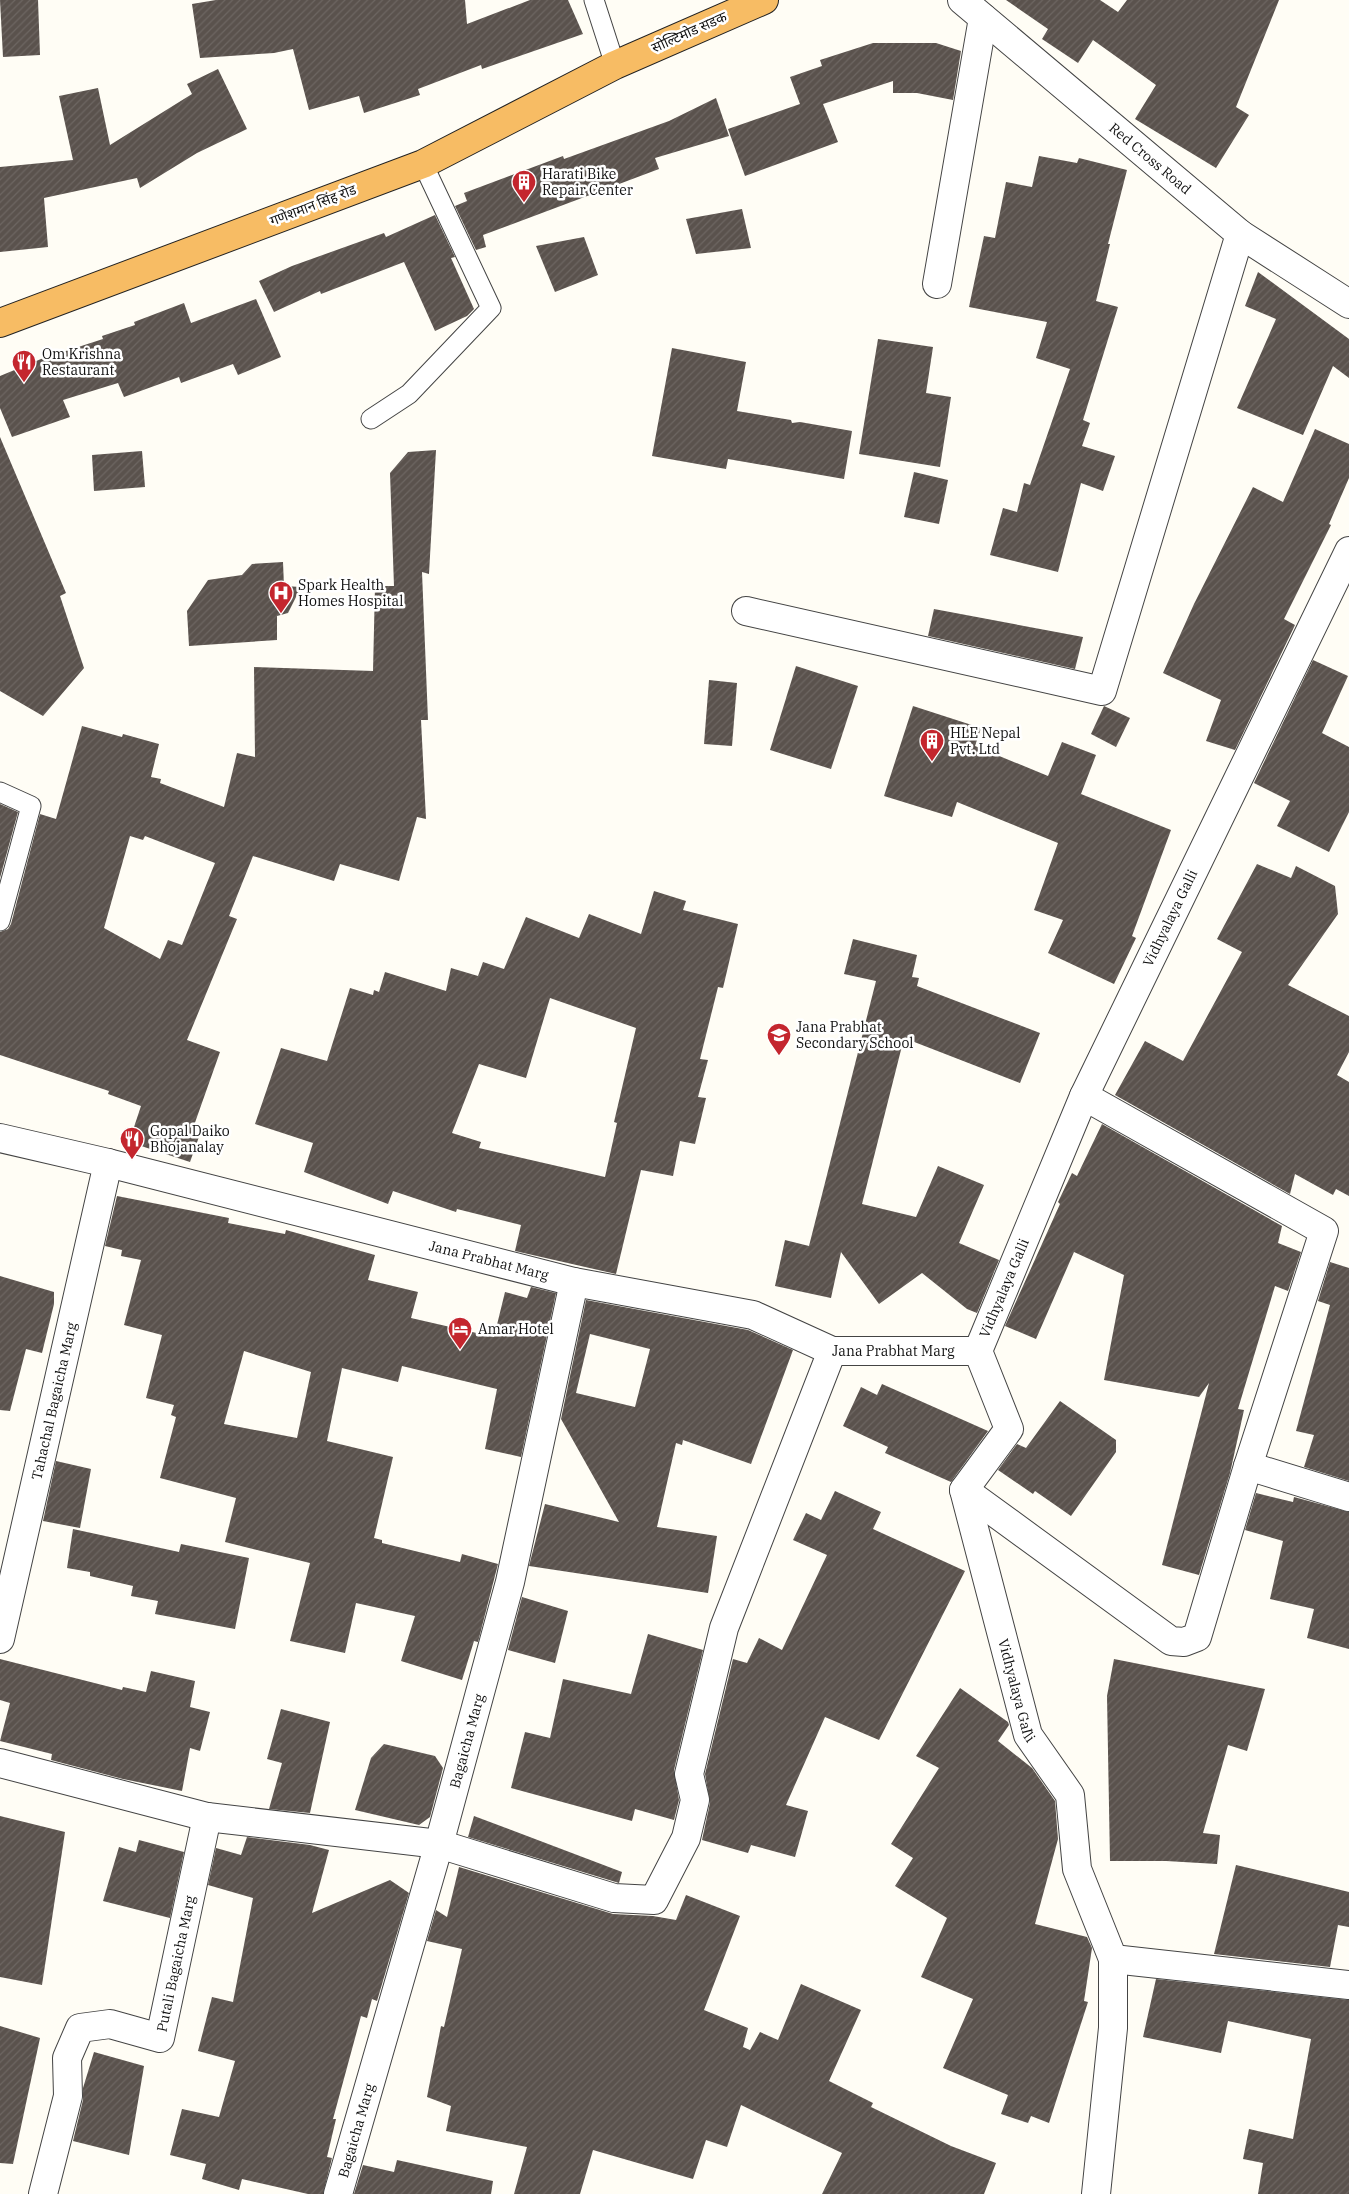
<svg xmlns="http://www.w3.org/2000/svg" width="1349" height="2194" viewBox="0 0 1349 2194" font-family="'IBM Plex Serif','Noto Sans Devanagari',serif">
  <style>
    .building { fill: url(#building-hatch); fill-rule: evenodd }
    .lines { fill: none; stroke-linecap: round; stroke-linejoin: round }
    .service-casing { stroke: #444; stroke-width: 21 }
    .minor-casing { stroke: #444; stroke-width: 30 }
    .trunk-casing { stroke: #222; stroke-width: 30 }
    .service { stroke: #fff; stroke-width: 19 }
    .minor { stroke: #fff; stroke-width: 28 }
    .trunk { stroke: #f7bc64; stroke-width: 28 }
    .labels { text-anchor: middle; stroke-width: 5; stroke-linejoin: round; paint-order: stroke }
    .street-label { font-size: 14px; fill: #111; stroke: #fff }
    .poi-label { font-size: 14px; fill: #111; stroke: #fff; text-anchor: start }
  </style>
  <defs>
    <pattern id="building-hatch" width="6" height="6" patternUnits="userSpaceOnUse" patternTransform="scale(1.25)"><rect width="6" height="6" fill="#5a524d"/><path d="M-1 1l2-2M0 6l6-6M5 7l2-2" fill="none" stroke="#6d6662"/></pattern>
  </defs>
  <rect width="100%" height="100%" fill="#fffdf5"/>
  <g class="building">
    <path d="M0 0H38L40 55 3 57Z"/>
    <path d="M216 0H465L467 24 530 0H568L583 34 482 69 481 65 418 89 420 95 364 113 359 96 309 110 293 49 274 53 200 58 192 4Z"/>
    <path d="M1006 0H1100L1118 12 1127 0H1279L1236 107 1249 115 1216 168 1135 119 1156 85 1093 40 1078 63 1042 39 1048 29Z"/>
    <path d="M873 43H936L961 51 953 100 917 93H893V81L823 104 838 142 745 176 728 129 800 104 790 77 822 66 820 60Z"/>
    <path d="M218 69 247 129 197 153 140 188 137 178 44 198 48 247 0 252V167L73 160 59 96 98 88 110 145 192 94 187 84Z"/>
    <path d="M716 98 729 136 655 158 659 169 483 235 486 247 476 250 455 206 467 201 464 193 563 156 564 159 669 121Z"/>
    <path d="M1039 156 1077 163 1079 158 1127 170 1108 244H1110L1096 301 1118 307 1083 420 1090 423 1082 446 1115 456 1103 491 1081 483 1058 572 990 555 1003 508 1017 512 1024 483 1030 485 1070 369 1036 358 1047 322 969 307 984 236 995 238 1006 182 1032 187Z"/>
    <path d="M742 209 751 248 696 254 686 219Z"/>
    <path d="M435 215 455 257 451 258 474 309 467 316 435 331 404 262 321 294 320 291 274 312 259 281 292 266 384 233 386 237Z"/>
    <path d="M584 237 598 275 555 292 536 246Z"/>
    <path d="M1258 272 1349 339V378L1333 366 1303 435 1237 408 1276 319 1245 306Z"/>
    <path d="M256 299 281 357 238 375 233 364 181 383 179 377 124 397 118 383 63 400 70 417 12 437 0 408V376L41 359 103 339 102 336 135 325 134 322 184 303 191 323Z"/>
    <path d="M878 339 933 347 926 393 951 397 940 467 859 454Z"/>
    <path d="M672 348 746 362 737 411 791 420 792 423 800 422 852 431 844 479 728 459 726 469 652 456Z"/>
    <path d="M1315 429 1349 444V478L1329 524 1331 525 1284 619 1295 625 1235 750 1206 741 1221 700 1163 673 1194 604 1253 487 1283 502Z"/>
    <path d="M0 437 66 593 60 596 84 668 43 716 0 691Z"/>
    <path d="M436 450 429 574 422 572 428 720H421L426 819 417 817 399 881 340 864 334 881 253 856 229 916 237 919 187 1040 220 1052 192 1131 200 1134 190 1162 129 1142 141 1106 108 1094 109 1091 0 1055V932L8 929 11 924 40 814 56 819 82 726 122 737 123 734 159 744 151 777 161 779 160 783 224 807 237 753 255 757 254 667 373 671 375 586H394L390 473 408 452ZM130 836 143 840 145 836 215 863 182 945 168 940 160 959 104 928Z"/>
    <path d="M142 451 145 487 94 491 92 455Z"/>
    <path d="M914 472 948 480 939 524 904 517Z"/>
    <path d="M283 562 284 586 301 587 288 613 277 616V640L189 646 187 611 208 580 242 575 252 564Z"/>
    <path d="M934 609 1083 637 1075 669 928 636Z"/>
    <path d="M1313 660 1348 676 1322 733 1349 747V812L1329 852 1277 826 1290 801 1254 783Z"/>
    <path d="M796 666 858 686 831 769 770 750Z"/>
    <path d="M709 680 737 683 732 746 704 744Z"/>
    <path d="M913 706 981 728 975 746 1048 776 1062 742 1096 755 1081 794 1171 830 1132 936 1136 938 1114 984 1048 953 1063 920 1034 910 1058 843 957 802 952 817 884 796Z"/>
    <path d="M1104 706 1130 718 1116 747 1091 734Z"/>
    <path d="M0 804 18 812 0 878Z"/>
    <path d="M1257 864 1291 878 1296 866 1335 886 1338 914 1288 985 1349 1016V1052L1337 1075 1349 1082V1196L1336 1189 1333 1195 1295 1174 1290 1194 1115 1095 1145 1041 1183 1061 1242 952 1217 939Z"/>
    <path d="M654 891 686 901 683 910 738 924 723 988 718 987 700 1059 708 1060 698 1097 706 1098 695 1144 680 1141 673 1176 641 1170 616 1274 515 1251 521 1225 457 1209 456 1212 393 1191 388 1204 304 1172 313 1143 255 1124 281 1048 327 1061 350 988 373 995 374 990 379 992 385 972 446 991 451 968 478 976 483 962 504 969 526 917 579 938 589 914 641 934ZM550 998 636 1028 614 1122 617 1123 605 1177 479 1148 481 1142 452 1133 479 1064 526 1078Z"/>
    <path d="M853 939 917 955 912 977 919 978 917 986 1040 1033 1020 1083 904 1038 862 1204 916 1217 938 1166 984 1185 959 1243 999 1260 977 1313 967 1309 922 1273 879 1304 841 1252 831 1298 775 1286 785 1240 809 1246 876 981 844 974Z"/>
    <path d="M1102 1124 1282 1226 1278 1243 1301 1252 1288 1291 1275 1286 1238 1409 1244 1410 1230 1473 1199 1575 1162 1565 1209 1383 1199 1397 1104 1380 1124 1275 1074 1252 1036 1339 1005 1326 1060 1204 1058 1202 1072 1173 1077 1176Z"/>
    <path d="M117 1196 229 1218 228 1223 285 1234 286 1230 375 1255 368 1280 418 1292 411 1318 494 1337 505 1292 527 1298 531 1287 556 1293 521 1457 485 1449 497 1389 402 1366 398 1382 342 1368 327 1441 393 1457 374 1538 382 1540V1543L460 1562 462 1554 498 1564 478 1642 474 1641 462 1680 401 1661 415 1616 356 1603 345 1653 290 1641 310 1563 225 1542 236 1498 160 1478 176 1417 171 1415 174 1405 146 1398 162 1335 124 1325 141 1260 121 1256 122 1250 105 1246ZM244 1351 311 1372 297 1438 224 1424Z"/>
    <path d="M1330 1262 1349 1268V1481L1304 1467 1314 1435 1296 1431 1330 1305 1318 1301Z"/>
    <path d="M0 1276 54 1292V1304L42 1353 26 1349 10 1411 0 1410Z"/>
    <path d="M586 1300 748 1330 793 1350 751 1464 683 1440 682 1445 676 1443 657 1527 717 1536 708 1593 529 1566 545 1504 619 1522 561 1419ZM590 1334 650 1349 635 1407 576 1393Z"/>
    <path d="M882 1384 988 1431 951 1482 885 1453 888 1447 843 1426 861 1387 877 1395Z"/>
    <path d="M1060 1401 1116 1440V1452L1071 1516 1035 1491 1033 1494 998 1470 1017 1444 1026 1448Z"/>
    <path d="M56 1461 91 1469 80 1528 43 1521Z"/>
    <path d="M835 1491 881 1512 873 1529 965 1571 879 1740 825 1717 786 1805 808 1811 795 1857 751 1845 748 1853 702 1840 710 1803 705 1774 733 1659 747 1663 759 1638 782 1650 827 1555 793 1540 806 1513 821 1520Z"/>
    <path d="M1256 1493 1293 1502 1294 1497 1349 1512V1649L1307 1638 1314 1609 1270 1599 1283 1541 1245 1530Z"/>
    <path d="M73 1529 179 1552 181 1544 249 1558 235 1629 155 1614 158 1601 131 1596 133 1586 90 1576V1572L67 1568Z"/>
    <path d="M522 1597 568 1611 555 1663 508 1650Z"/>
    <path d="M648 1634 703 1650 674 1770 679 1800 674 1820 635 1809 632 1821 511 1788 525 1732 550 1738 563 1679 631 1694Z"/>
    <path d="M0 1659 122 1690 123 1687 146 1692 151 1671 195 1681 190 1707 210 1712 200 1751 190 1748 182 1791 123 1779 51 1760 52 1754 0 1741 10 1703 0 1700Z"/>
    <path d="M1114 1659 1265 1689 1247 1751 1228 1745 1203 1833 1220 1835 1217 1864 1166 1861H1110L1107 1696Z"/>
    <path d="M960 1688 1008 1722 1009 1725 998 1741 1032 1768 1055 1801 1058 1839 1035 1924 1087 1937 1092 1948 1084 2001 1088 2002 1049 2123 1031 2116 1028 2123 1001 2114 1008 2095 943 2068 973 1999 921 1977 947 1918 895 1886 913 1858 891 1844 939 1768 916 1756Z"/>
    <path d="M281 1709 330 1722 310 1813 269 1809 282 1763 267 1759Z"/>
    <path d="M384 1744 435 1756 443 1768 430 1817 419 1825 355 1810 371 1758Z"/>
    <path d="M0 1816 65 1832 42 1985 0 1977Z"/>
    <path d="M474 1816 622 1872 619 1883 468 1837Z"/>
    <path d="M247 1837 310 1845 329 1850 312 1913 390 1880 409 1893 377 2001 372 1999 367 2018 361 2016 333 2119H336L327 2157 332 2158 323 2194H308L242 2179 239 2190 202 2179 206 2164 170 2155 182 2109 219 2117 235 2061 198 2051 212 1997 233 2002 253 1898 208 1885 216 1848 241 1855Z"/>
    <path d="M139 1840 184 1852 170 1918 103 1901 119 1847 136 1852Z"/>
    <path d="M1236 1865 1349 1892V1927L1338 1925 1330 1967 1214 1954Z"/>
    <path d="M459 1867 613 1914 653 1916 676 1920 686 1895 740 1916 704 2010 748 2028 743 2047 750 2050 760 2032 778 2040 801 1984 861 2010 829 2081 873 2103 871 2107 951 2146 996 2163 984 2194H822L842 2153 741 2105 727 2147 706 2140 693 2179 593 2150 580 2194H514L527 2147 446 2131 451 2106 427 2097 441 2026 444 2027 462 1949 427 1941 436 1910 447 1917Z"/>
    <path d="M1156 1979 1349 2000V2194H1258L1263 2163 1243 2159 1249 2129 1293 2139 1311 2039 1228 2021 1221 2053 1143 2037Z"/>
    <path d="M0 2026 40 2038 13 2164 0 2163Z"/>
    <path d="M94 2052 144 2066 129 2155 73 2141 83 2100V2088Z"/>
    <path d="M397 2160 493 2181 491 2194H354L363 2165 394 2172Z"/>
  </g>
  <g class="lines">
    <defs>
      <g id="service">
        <path d="M594 0 615 65"/>
        <path d="M371 419 409 394 491 308 423 164"/>
        <path d="M0 792 31 806 0 921"/>
      </g>
      <g id="minor">
        <path id="s1" d="M962 0 1240 234 1349 304"/>
        <path d="M937 284 983 18"/>
        <path id="s2" d="M1349 551 1084 1096 978 1351 1009 1429 964 1490 1028 1735 1070 1795 1077 1869 1113 1959 1349 1985"/>
        <path d="M746 611 1102 691 1240 234"/>
        <path id="s3" d="M0 1138 108 1163 574 1282 753 1315 832 1351H978"/>
        <path d="M1248 1466 1349 1497"/>
        <path d="M964 1490 1171 1641 1184 1642 1197 1637 1248 1466 1324 1231 1084 1096"/>
        <path id="s4" d="M0 1639 108 1163"/>
        <path d="M0 1763 207 1817 439 1844 614 1898 654 1900 686 1838 695 1800 689 1774 724 1628 832 1351"/>
        <path id="s5" d="M43 2194 68 2096 67 2058 80 2028 110 2024 160 2038 207 1817"/>
        <path id="s6" d="M338 2194 439 1844 510 1582 574 1282"/>
        <path d="M1096 2194 1113 2028V1959"/>
      </g>
      <path id="trunk" d="M0 323 423 164 615 65 764 0"/>
    </defs>
    <use href="#service" class="service-casing"/>
    <use href="#minor" class="minor-casing"/>
    <use href="#trunk" class="trunk-casing"/>
    <use href="#service" class="service"/>
    <use href="#minor" class="minor"/>
    <use href="#trunk" class="trunk"/>
  </g>
  <defs>
    <symbol id="building-pin" viewBox="-11 -11 22 30"><path d="M0 17L-7.5 6A9.5 9.5 0 1 1 7.5 6Z" fill="#c4262e" stroke="#fff"/><path d="M-4-6H4V6H1V3H-1V6H-4ZM-2.5-4.3h1.7v1.8h-1.7ZM.8-4.3h1.7v1.8H.8ZM-2.5-1h1.7V.8h-1.7ZM.8-1h1.7V.8H.8Z" fill="#fff"/></symbol>
    <symbol id="restaurant-pin" viewBox="-11 -11 22 30"><path d="M0 17L-7.5 6A9.5 9.5 0 1 1 7.5 6Z" fill="#c4262e" stroke="#fff"/><path d="M-5-6h1v4h1v-4h1v4h1v-4h1v5L-1.5 .5V6h-2V.5L-5-1ZM5-6V6H3V1.5H1.5Q1.5-4 5-6Z" fill="#fff"/></symbol>
    <symbol id="hospital-pin" viewBox="-11 -11 22 30"><path d="M0 17L-7.5 6A9.5 9.5 0 1 1 7.5 6Z" fill="#c4262e" stroke="#fff"/><path d="M-5-5h3v3.5h4V-5h3V5h-3V1.5h-4V5h-3Z" fill="#fff"/></symbol>
    <symbol id="school-pin" viewBox="-11 -11 22 30"><path d="M0 17L-7.5 6A9.5 9.5 0 1 1 7.5 6Z" fill="#c4262e" stroke="#fff"/><path d="M0-5L7-2L0 1L-7-2ZM-4 1L0 2.5L4 1V4Q0 6-4 4Z" fill="#fff"/></symbol>
    <symbol id="hotel-pin" viewBox="-11 -11 22 30"><path d="M0 17L-7.5 6A9.5 9.5 0 1 1 7.5 6Z" fill="#c4262e" stroke="#fff"/><path d="M-6-4.5h1.5V1H6V5H4.5V3h-9V5H-6ZM-4 0a1.8 1.8 0 1 1 3.6 0ZM.5 0V-2.5h3Q6-2.5 6 0Z" fill="#fff"/></symbol>
  </defs>
  <g fill-rule="evenodd">
    <use href="#building-pin" x="510" y="168" width="28" height="38"/>
    <use href="#restaurant-pin" x="10" y="348" width="28" height="38"/>
    <use href="#hospital-pin" x="267" y="579" width="28" height="38"/>
    <use href="#building-pin" x="918" y="727" width="28" height="38"/>
    <use href="#school-pin" x="765" y="1021" width="28" height="38"/>
    <use href="#restaurant-pin" x="118" y="1125" width="28" height="38"/>
    <use href="#hotel-pin" x="446" y="1315" width="28" height="38"/>
  </g>
  <g class="labels">
    <g class="street-label">
      <text transform="translate(689 32) rotate(-24)" y="5">सोल्टिमोड सडक</text>
      <text dy="5" stroke="none"><textPath href="#s1" startOffset="246">Red Cross Road</textPath></text>
      <text transform="translate(313 205) rotate(-21)" y="5">गणेशमान सिंह रोड</text>
      <text transform="translate(1170 918) rotate(-64)" y="5">Vidhyalaya Galli</text>
      <text dy="5" stroke="none"><textPath href="#s3" startOffset="504">Jana Prabhat Marg</textPath></text>
      <text transform="translate(1004 1288) rotate(-67)" y="5">Vidhyalaya Galli</text>
      <text dy="5" stroke="none"><textPath href="#s3" startOffset="922">Jana Prabhat Marg</textPath></text>
      <text dy="5" stroke="none"><textPath href="#s4" startOffset="244">Tahachal Bagaicha Marg</textPath></text>
      <text dy="5" stroke="none"><textPath href="#s2" startOffset="1249">Vidhyalaya Galli</textPath></text>
      <text dy="5" stroke="none"><textPath href="#s6" startOffset="471">Bagaicha Marg</textPath></text>
      <text dy="5" stroke="none"><textPath href="#s5" startOffset="330">Putali Bagaicha Marg</textPath></text>
      <text dy="5" stroke="none"><textPath href="#s6" startOffset="66">Bagaicha Marg</textPath></text>
    </g>
    <g class="poi-label">
      <text x="542" y="179">Harati Bike<tspan x="542" dy="16">Repair Center</tspan></text>
      <text x="42" y="359">Om Krishna<tspan x="42" dy="16">Restaurant</tspan></text>
      <text x="298" y="590">Spark Health<tspan x="298" dy="16">Homes Hospital</tspan></text>
      <text x="950" y="738">HLE Nepal<tspan x="950" dy="16">Pvt. Ltd</tspan></text>
      <text x="796" y="1032">Jana Prabhat<tspan x="796" dy="16">Secondary School</tspan></text>
      <text x="150" y="1136">Gopal Daiko<tspan x="150" dy="16">Bhojanalay</tspan></text>
      <text x="478" y="1334">Amar Hotel</text>
    </g>
  </g>
</svg>
